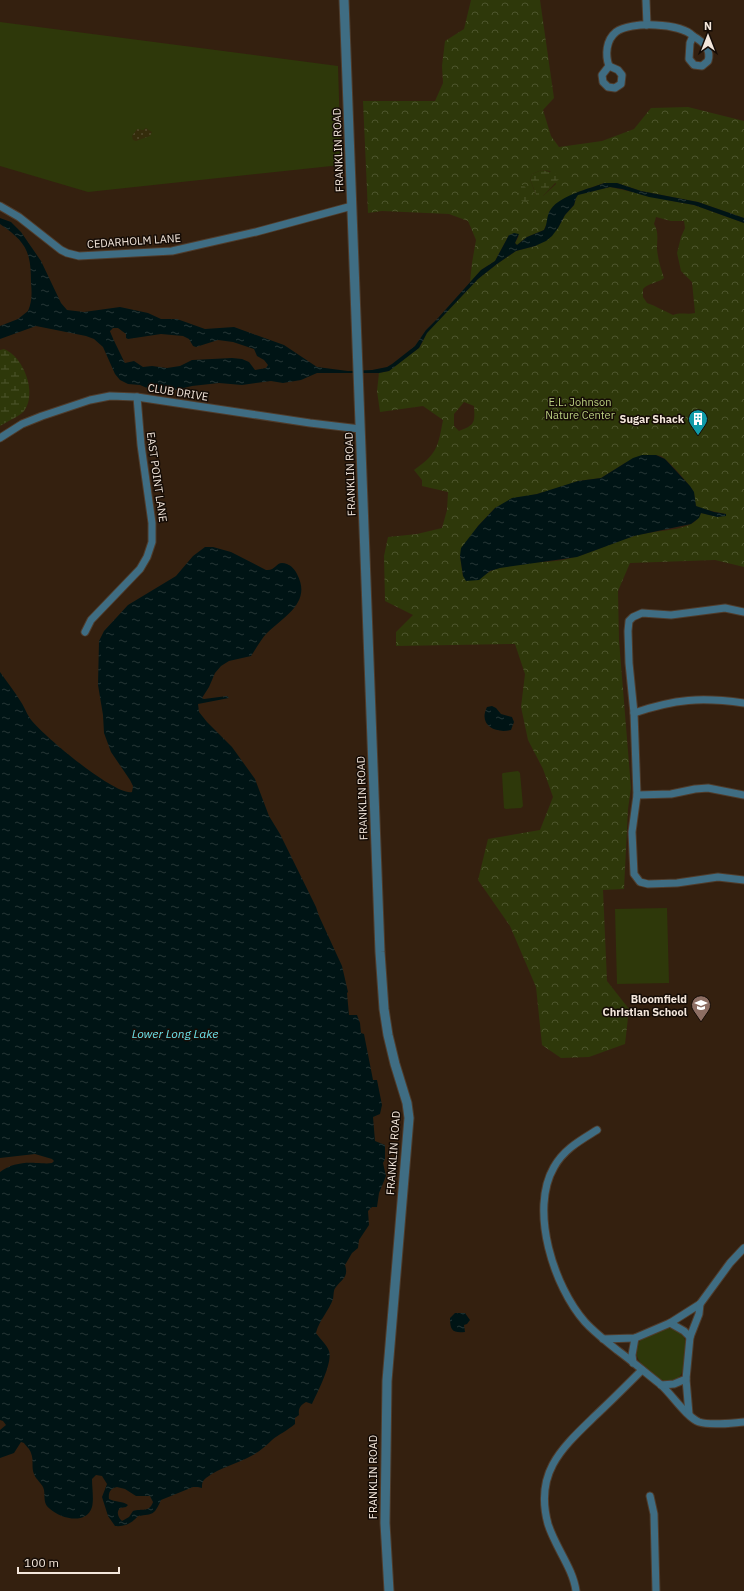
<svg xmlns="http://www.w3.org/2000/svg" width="744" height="1591" viewBox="0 0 744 1591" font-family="'IBM Plex Sans',sans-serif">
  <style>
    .green { fill: #2e380a }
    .forest { fill: url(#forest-crowns); fill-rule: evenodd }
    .wetland { fill: url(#wetland-marsh) }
    .sand { fill: url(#sand-dots) }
    .water { fill: url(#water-ripples); fill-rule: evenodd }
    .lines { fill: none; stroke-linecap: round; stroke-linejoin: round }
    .minor-casing { stroke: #4f3c2c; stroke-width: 9 }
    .tertiary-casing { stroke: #4f3c2c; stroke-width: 11 }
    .minor { stroke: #3f6d83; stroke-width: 7 }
    .tertiary { stroke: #3f6d83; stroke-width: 9 }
    .labels { text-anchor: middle; stroke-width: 3; stroke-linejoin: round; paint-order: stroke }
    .street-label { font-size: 11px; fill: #f3e6db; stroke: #150c06 }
    .park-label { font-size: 11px; fill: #bacf80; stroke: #150c06 }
    .poi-label { font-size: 11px; font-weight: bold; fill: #f3e6db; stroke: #150c06; text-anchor: end }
    .water-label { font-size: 12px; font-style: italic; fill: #6ce1e8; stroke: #150c06 }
  </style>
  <defs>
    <pattern id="forest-crowns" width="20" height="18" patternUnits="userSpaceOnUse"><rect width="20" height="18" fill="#2e380a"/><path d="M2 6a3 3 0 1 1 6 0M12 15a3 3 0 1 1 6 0" fill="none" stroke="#4d552d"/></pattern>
    <pattern id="wetland-marsh" width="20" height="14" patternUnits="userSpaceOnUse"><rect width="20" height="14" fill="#2e380a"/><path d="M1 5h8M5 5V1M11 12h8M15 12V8" fill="none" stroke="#4d552d"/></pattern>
    <pattern id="sand-dots" width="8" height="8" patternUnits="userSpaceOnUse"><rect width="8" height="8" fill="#342c0b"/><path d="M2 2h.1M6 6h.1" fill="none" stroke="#524b2e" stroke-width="1.8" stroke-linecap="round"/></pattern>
    <pattern id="water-ripples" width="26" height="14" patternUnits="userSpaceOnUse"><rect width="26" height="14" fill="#001415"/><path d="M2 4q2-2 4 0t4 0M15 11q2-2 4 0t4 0" fill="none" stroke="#263636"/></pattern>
  </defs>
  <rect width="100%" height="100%" fill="#34200f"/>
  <g class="green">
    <path d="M0 22 338 66 341 165 88 192 0 166Z"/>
    <path d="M518 771 520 773 523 806 521 808 506 809 504 808 502 774 503 773Z"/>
    <path d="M667 908 669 983 617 984 615 909Z"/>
    <path d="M667 1328C688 1328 686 1342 685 1358 684 1364 684 1371 680 1376 677 1380 671 1381 666 1382 653 1376 623 1355 642 1339 648 1334 660 1331 667 1328Z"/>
  </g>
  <g class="forest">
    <path d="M471 0H540L554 98 543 110 551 136 559 147 602 141 634 129 651 108 688 107 744 121V218L698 202 641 191 617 183H604L578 192 564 200 546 225 544 230 527 237 517 245 515 243 519 236 509 235 495 261 481 270 470 282 472 263 476 240 468 221 449 214 382 211 368 213 363 101H435L443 83 442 66 445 41 464 29ZM542 170 550 171 556 184 543 196 536 195 530 179C532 173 536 172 542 170Z"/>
    <path d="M610 187 672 201 694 205 744 223V567L715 560 630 563 618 591 619 640 631 788 628 809 624 889 603 890 607 981 629 1009 625 1044 589 1057 561 1058 542 1045 536 987 510 926 478 880 488 839 540 830 553 797 543 769 528 740 521 707 525 674 515 644 396 646V632L413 615 385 601 384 556 388 537 417 534 442 528 447 510 448 492 422 486V480L414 470C437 454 438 447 443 420L423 406 380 412 377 391 379 373 389 371 420 347 427 333 478 279 497 264 516 251 535 246 558 228 565 215 574 205 577 195ZM656 217 671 221H684L685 228 681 237 677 253 681 271 692 282 695 313C687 315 681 312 673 315 664 311 656 306 647 303L643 297V289C648 283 658 283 664 278 661 269 658 260 657 249 657 240 659 232 654 224ZM464 402 474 406C475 423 475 425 459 431L454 426V414ZM651 455C654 455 658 455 661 456 668 460 689 483 693 491 696 496 693 503 698 508L726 514 719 517 701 513C699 518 695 522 691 524 678 531 650 531 634 536 610 543 588 555 563 560 539 564 499 560 481 578L463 576 460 556 478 526 495 508 529 496 556 489 578 481 601 478 625 463Z"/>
  </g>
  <g class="wetland">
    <path d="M542 170 559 174V179L543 196 537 197 530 179C532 173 536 172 542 170Z"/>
    <path d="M519 185H523L528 190 532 197V200L523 202 520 199 517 191Z"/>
    <path d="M4 349C23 356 38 393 24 411 20 416 6 422 0 426V350Z"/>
  </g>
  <path class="sand" d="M146 128 152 132 150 136 136 141 133 140 132 136 137 129 143 130Z"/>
  <g class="water">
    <path d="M604 183H617L641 191 698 202 744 218V223L694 205 649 197 622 189 610 187 578 195 576 198 574 205 565 215 558 228 552 236 546 241 535 246 516 251 497 264 478 279 427 333 419 348 389 371 379 373H317L301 380 283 383 271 381 242 385 219 383 192 386 167 392 154 391 140 385 128 384 120 380 115 374 103 347 94 339 86 336 36 326 0 339V326L18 319 28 311C32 302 32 293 31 283 31 251 26 242 0 224V218L11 222 21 232 41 261 61 303 67 310 84 312 120 307 148 313 161 319H177L205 329 234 327 284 345 317 367 348 371 372 370 387 367 392 364 415 346 426 330 438 318 481 270 495 261 509 235 514 233 519 234 515 243 517 245 527 237 544 230C548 224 546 215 551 209 561 195 589 189 604 183ZM113 328H118L126 334V338L128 339 161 334 183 336 189 339 193 346 196 347 218 340 233 342 254 349 257 356 264 360 268 365 266 368 255 370 249 362 242 359 232 358 192 360 180 366 167 368 152 366 143 367 134 361 125 363C124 361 110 333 110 331Z"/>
    <path d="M642 455H656L665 459 690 486 694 492 696 506 714 512 726 514V516L717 517 701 513 699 518 691 524 634 536 577 557 500 568 490 571 479 580 466 581 463 576 460 556 461 548 478 526 495 508 512 498 537 494 578 481 601 478 633 458Z"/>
    <path d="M205 547H213L231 552 266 570C275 571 276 563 282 563 289 563 294 568 297 574 312 602 285 616 267 633 261 639 256 649 251 656L229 661 221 666 215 673 209 687 202 698 204 699 227 696 229 698 198 704 199 712 207 722 232 747 255 779 269 816 280 834 316 907 319 916 342 966 348 992 347 993 349 1015H357L360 1023 361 1033 364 1034 373 1080H377L382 1105 380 1114 373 1117 375 1141 385 1145V1159L383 1163 386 1176 379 1193 377 1207H372L368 1211 369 1225 359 1240 358 1248 352 1253 345 1265C349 1277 342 1279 336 1287 333 1290 334 1295 333 1299 329 1311 319 1320 316 1333 320 1339 327 1345 329 1351 333 1363 317 1393 312 1404L306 1402C301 1405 298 1408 299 1415L295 1418V1424C288 1430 278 1435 272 1440 267 1445 260 1451 253 1455 238 1464 220 1467 206 1478 202 1481 202 1484 202 1488L198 1487H193L161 1500C154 1515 154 1514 138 1516 132 1523 125 1527 115 1526L108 1516 102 1497 107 1484 102 1476 96 1475 92 1479C92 1487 94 1499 92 1507 86 1526 60 1518 50 1509 43 1504 45 1497 44 1490 43 1484 36 1480 34 1474 31 1467 34 1460 31 1453 30 1449 26 1446 24 1443L21 1442 14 1453 0 1458V1430L6 1425 3 1421 0 1420V1172C10 1164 24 1162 36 1163 42 1163 46 1164 52 1163L54 1161 52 1159 35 1154 0 1158V672C7 682 15 692 21 702 25 708 27 715 32 721 44 736 115 796 132 792L133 786 130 780 111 752 104 733 103 715 98 685 99 641 104 631 128 605 176 576 193 556ZM117 1487 125 1489 136 1496H150L153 1502C149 1513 142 1508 133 1511L129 1517 122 1521C118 1517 116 1512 120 1508L126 1507 128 1505C123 1501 115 1502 109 1499 108 1492 111 1488 117 1487Z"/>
    <path d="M492 706 496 708 501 714 512 717 514 722 511 730C495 734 478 725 487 707Z"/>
    <path d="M455 1313H465L470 1320 467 1324 464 1325 465 1332C453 1333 450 1331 450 1318Z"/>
  </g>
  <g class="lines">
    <defs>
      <g id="minor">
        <path d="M646 0 647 25"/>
        <path d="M693 36C702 41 712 49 708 61L702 66 694 65 689 59 690 43Z"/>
        <path d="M609 66C605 55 606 40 616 32 630 21 681 23 693 36"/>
        <path d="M609 66 618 70 622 75 621 84 615 88 608 87 603 82 602 75Z"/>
        <path d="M0 206 19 217 61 250 67 253 79 256 172 251 256 232 352 206"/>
        <path d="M0 438 22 424 42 416 90 400 110 396 137 397 310 423 360 429"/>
        <path d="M744 612 725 608 671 615 642 613 633 617 629 621 628 631 629 663 634 713 637 795 632 832 634 874 640 882 648 884 677 883 718 877 744 880"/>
        <path d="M85 632 91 620 140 569 147 557 152 542V523L141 445 137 397"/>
        <path d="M634 713C675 699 701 697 744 703"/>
        <path d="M637 795 671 794 695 789 708 788 744 795"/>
        <path d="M597 1130C581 1140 564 1149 554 1167 529 1210 554 1287 585 1322 595 1333 606 1341 617 1350 632 1361 646 1373 660 1384 671 1393 686 1417 699 1422 711 1426 731 1423 744 1422"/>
        <path d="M670 1323 684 1331 690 1337"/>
        <path d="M603 1339 635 1338 670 1323 700 1304 730 1263 744 1248"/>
        <path d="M633 1363 632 1355 635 1338"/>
        <path d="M686 1379 689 1414"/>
        <path d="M661 1385 674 1384 686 1379 690 1337 699 1314 700 1304"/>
        <path d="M650 1496 654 1514 656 1591"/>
        <path d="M576 1591C573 1568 555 1547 548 1524 534 1472 562 1448 596 1415 612 1400 627 1385 642 1370"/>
      </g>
      <path id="tertiary" d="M344 0 380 952 384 1009 388 1035 395 1064 407 1103 409 1118 387 1381 385 1523 389 1591"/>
    </defs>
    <use href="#minor" class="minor-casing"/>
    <use href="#tertiary" class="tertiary-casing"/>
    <use href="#minor" class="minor"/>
    <use href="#tertiary" class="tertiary"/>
  </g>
  <defs>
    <symbol id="building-pin" viewBox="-11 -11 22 30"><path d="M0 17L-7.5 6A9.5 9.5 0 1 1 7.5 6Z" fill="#0f9aa8" stroke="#150c06"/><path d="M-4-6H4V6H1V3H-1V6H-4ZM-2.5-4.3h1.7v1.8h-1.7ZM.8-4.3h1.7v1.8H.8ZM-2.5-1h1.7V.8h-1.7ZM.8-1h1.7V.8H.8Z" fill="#fff"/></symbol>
    <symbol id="school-pin" viewBox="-11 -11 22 30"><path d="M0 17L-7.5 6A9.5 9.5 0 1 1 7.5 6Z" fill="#8d6e63" stroke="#150c06"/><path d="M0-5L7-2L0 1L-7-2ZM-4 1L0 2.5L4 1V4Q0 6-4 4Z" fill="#fff"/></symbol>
  </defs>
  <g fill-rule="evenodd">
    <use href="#building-pin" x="687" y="408" width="22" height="30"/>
    <use href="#school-pin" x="690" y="994" width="22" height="30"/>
  </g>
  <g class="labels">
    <g class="street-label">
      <text transform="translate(338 150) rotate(-92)" y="4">FRANKLIN ROAD</text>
      <text transform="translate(134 241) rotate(-4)" y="4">CEDARHOLM LANE</text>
      <text transform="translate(178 392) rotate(9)" y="4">CLUB DRIVE</text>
      <text transform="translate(350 474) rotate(-92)" y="4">FRANKLIN ROAD</text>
      <text transform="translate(157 477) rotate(82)" y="4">EAST POINT LANE</text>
      <text transform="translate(362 798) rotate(-92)" y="4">FRANKLIN ROAD</text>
      <text transform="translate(393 1153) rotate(-86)" y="4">FRANKLIN ROAD</text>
      <text transform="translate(373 1477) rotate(-90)" y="4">FRANKLIN ROAD</text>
    </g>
    <g class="park-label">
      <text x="580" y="406">E.L. Johnson<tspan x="580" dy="13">Nature Center</tspan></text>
    </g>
    <g class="poi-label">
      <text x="684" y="423">Sugar Shack</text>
      <text x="687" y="1003">Bloomfield<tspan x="687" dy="13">Christian School</tspan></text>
    </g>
    <g class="water-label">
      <text x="175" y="1038">Lower Long Lake</text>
    </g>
  </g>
  <g transform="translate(708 36)" stroke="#150c06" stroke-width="3" paint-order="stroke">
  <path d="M0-3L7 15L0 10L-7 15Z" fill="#f3e6db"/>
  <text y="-6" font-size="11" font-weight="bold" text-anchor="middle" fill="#f3e6db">N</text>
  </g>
  <path d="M18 1567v6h101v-6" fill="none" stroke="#f3e6db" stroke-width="2"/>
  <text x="24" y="1567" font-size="12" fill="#f3e6db" stroke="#150c06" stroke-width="3" paint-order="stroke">100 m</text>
</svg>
